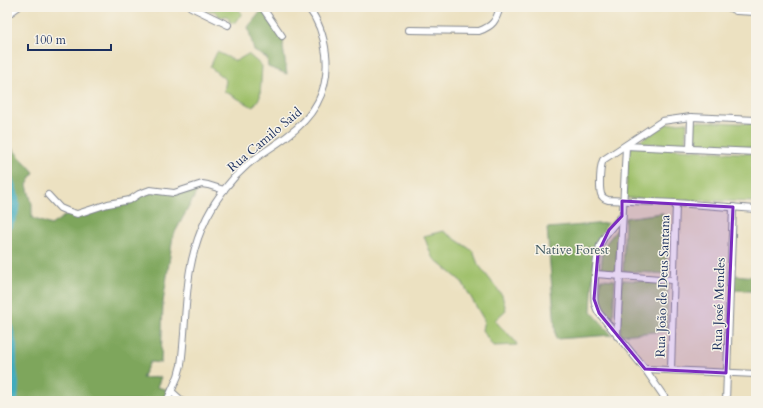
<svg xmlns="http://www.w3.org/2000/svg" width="763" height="408" viewBox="0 0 763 408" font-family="Cardo,serif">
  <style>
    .green { fill: #9dbf68; stroke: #5c7763 }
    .forest { fill: #7ea65c; stroke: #4c6a5d }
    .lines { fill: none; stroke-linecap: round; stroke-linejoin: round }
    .river { stroke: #3fabbe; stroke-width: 10 }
    .minor-casing { stroke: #848890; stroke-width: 8 }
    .minor { stroke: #fff; stroke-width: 6 }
    .marked { fill: #7b2cbf; fill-opacity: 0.2; stroke: #7b2cbf; stroke-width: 3; stroke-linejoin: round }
    .labels { text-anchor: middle; stroke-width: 3; stroke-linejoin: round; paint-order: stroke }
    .street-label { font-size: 13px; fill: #1b2f5e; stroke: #f7f3e8 }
    .park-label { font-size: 13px; fill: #425a61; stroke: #f7f3e8 }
  </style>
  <rect width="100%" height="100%" fill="#f7f3e8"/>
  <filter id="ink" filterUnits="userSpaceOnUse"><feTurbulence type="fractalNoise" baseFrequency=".025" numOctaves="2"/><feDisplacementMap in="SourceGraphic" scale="8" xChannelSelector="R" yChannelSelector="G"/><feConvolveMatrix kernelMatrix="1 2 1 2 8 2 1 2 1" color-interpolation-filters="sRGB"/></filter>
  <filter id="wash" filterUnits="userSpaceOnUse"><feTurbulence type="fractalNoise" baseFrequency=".012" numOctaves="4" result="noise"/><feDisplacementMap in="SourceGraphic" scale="16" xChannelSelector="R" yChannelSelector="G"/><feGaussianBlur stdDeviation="0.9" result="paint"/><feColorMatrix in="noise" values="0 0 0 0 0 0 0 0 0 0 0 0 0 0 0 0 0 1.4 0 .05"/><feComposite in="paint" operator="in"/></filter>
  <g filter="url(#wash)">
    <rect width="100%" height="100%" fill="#ece1c1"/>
    <g class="green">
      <path d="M200 7H236L242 13 237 21 233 23 229 22V18L226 16 219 17 218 14 214 11 204 10Z"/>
      <path d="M217 52 236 61 248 54 262 66 260 97 253 107 224 91 226 80 210 67Z"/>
      <path d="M695 121 756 124V148L694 145Z"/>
      <path d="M687 122 685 145 637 143 667 124Z"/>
      <path d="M631 146 756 154V202L626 198 628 150H631Z"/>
      <path d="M663 213 668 274 623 271 625 218Z"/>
      <path d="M619 227 616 271 601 270 603 247Z"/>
      <path d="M443 231 473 251 478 264 502 295 506 310 495 320C500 328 515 338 517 345L493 346 482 330 484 320 462 282 432 257 424 236Z"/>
      <path d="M601 279 615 280 613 322 599 305Z"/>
      <path d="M622 280 669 282 667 331 620 335Z"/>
    </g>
    <g class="forest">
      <path d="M262 10 281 38 284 39 283 47 287 74 268 67 267 58 254 51 248 27Z"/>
      <path d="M7 143 34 172 27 185 32 204V218L51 225 69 213 77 216H85L146 192 175 191 199 188 173 236 163 303 161 363 150 362 142 378 161 377 157 387 169 390 165 401H7Z"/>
      <path d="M608 223 595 243 591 311 612 335 556 339 547 228Z"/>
      <path d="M734 275 756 277 755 291C748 292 740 289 733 291Z"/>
    </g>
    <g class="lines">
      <g class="river">
        <path d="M7 177C15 195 19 209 7 225"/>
        <path d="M7 323 12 345V367L14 384 13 401"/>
      </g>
    </g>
  </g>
  <g filter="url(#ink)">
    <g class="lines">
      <defs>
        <g id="minor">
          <path d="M191 7 228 25"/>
          <path d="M262 7 282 36"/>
          <path d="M728 7 736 11 756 12"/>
          <path d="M7 15 18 7"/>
          <path d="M409 30 479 31C493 26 496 21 500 7"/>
          <path d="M756 120 691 117 662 121 603 160C600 166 599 187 601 194 602 198 605 199 608 200L676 203 756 209"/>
          <path d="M626 146 756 152"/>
          <path d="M690 149 691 117"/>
          <path d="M48 195 60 208 67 211 77 214 108 204 130 200 139 194 150 190 174 193 202 184 208 185 224 190"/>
          <path d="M622 216C614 224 606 233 601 243 596 253 593 293 595 304 596 307 597 310 599 313L645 369 667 401"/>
          <path d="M596 274 673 280"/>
          <path d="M617 336 626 146"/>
          <path d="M645 369 756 374"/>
          <path d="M671 370 676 203"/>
          <path d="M172 392 182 401"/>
          <path d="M167 401 178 376 181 365C188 313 182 267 207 217 216 199 229 181 245 167 258 155 273 147 286 137 315 116 330 90 326 54 324 37 319 21 308 7"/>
          <path d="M726 401 733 207"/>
        </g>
      </defs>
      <use href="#minor" class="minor-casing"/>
      <use href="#minor" class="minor"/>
    </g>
  </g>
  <path class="marked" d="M622 201 733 207 726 373 645 369 599 313 594 299 598 253 609 230 622 216Z"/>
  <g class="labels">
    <g class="street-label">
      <text transform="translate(264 139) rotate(-40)" y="5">Rua Camilo Said</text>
      <text transform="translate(662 286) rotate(-88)" y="5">Rua João de Deus Santana</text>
      <text transform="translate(718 304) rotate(-88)" y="5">Rua José Mendes</text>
    </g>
    <g class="park-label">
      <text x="572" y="254">Native Forest</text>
    </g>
  </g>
  <rect width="763" height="408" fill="none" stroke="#f7f3e8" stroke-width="24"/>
  <path d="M28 44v6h83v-6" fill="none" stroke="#1b2f5e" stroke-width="2"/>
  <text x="34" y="44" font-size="12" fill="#1b2f5e" stroke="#f7f3e8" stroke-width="3" paint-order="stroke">100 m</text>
</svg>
